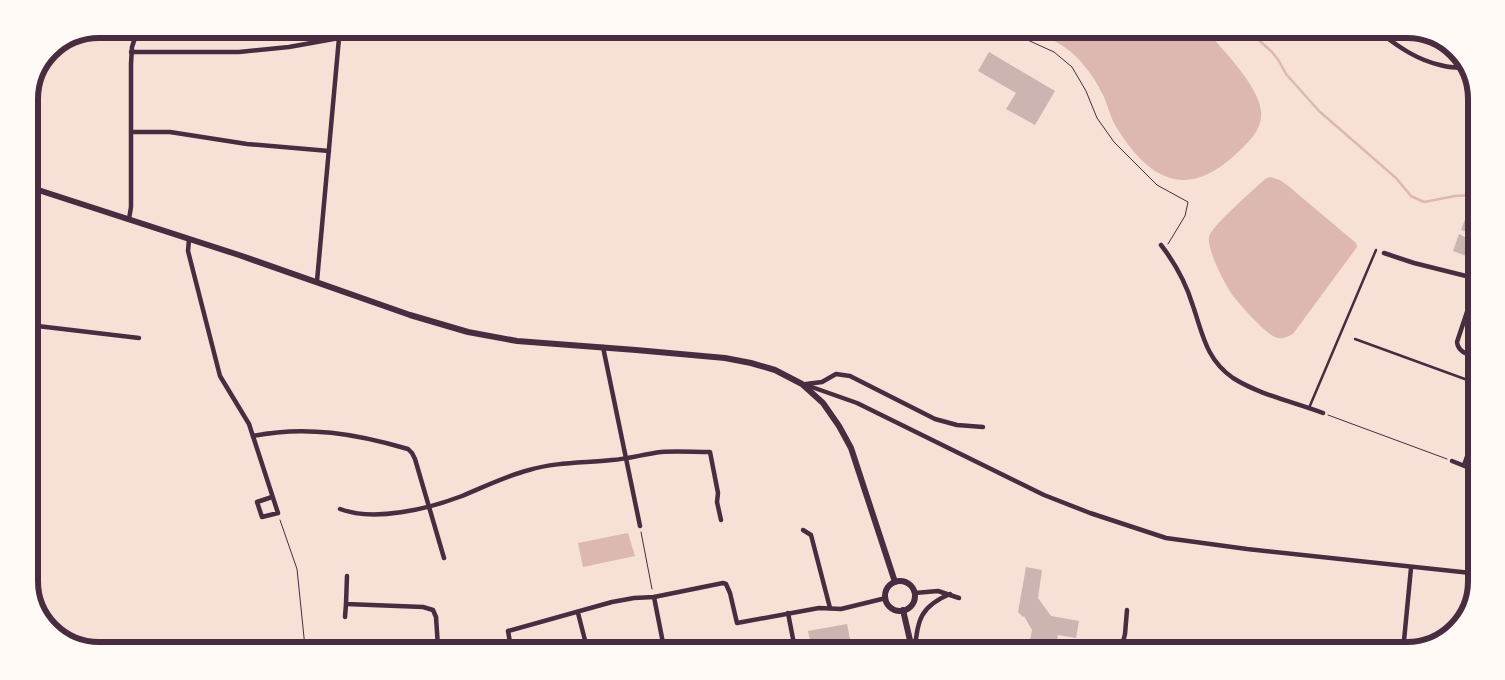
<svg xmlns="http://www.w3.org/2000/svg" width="1505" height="680" viewBox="0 0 1505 680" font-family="Helvetica,sans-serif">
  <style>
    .water { fill: #dcb8b0 }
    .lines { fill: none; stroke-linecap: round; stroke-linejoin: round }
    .stream { stroke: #dcb8b0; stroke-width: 2.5 }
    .building { fill: #ccb4b1 }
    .path { stroke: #4a2c40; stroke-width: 1 }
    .service { stroke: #4a2c40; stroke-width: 2.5 }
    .minor { stroke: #4a2c40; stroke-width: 4.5 }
    .secondary { stroke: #4a2c40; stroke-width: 6 }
    .rim { fill: none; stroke: #4a2c40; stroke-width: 6 }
  </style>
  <rect width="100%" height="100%" fill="#f7e1d7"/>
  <g class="water">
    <path d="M1038 33H1209C1225 53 1258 85 1261 111 1263 128 1250 141 1238 152 1187 202 1148 180 1115 125 1110 116 1108 106 1104 97 1099 87 1093 76 1086 68 1073 50 1058 42 1038 33Z"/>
    <path d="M1270 177 1280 180 1287 185 1356 243 1357 247 1293 334C1287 337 1281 340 1275 337 1265 333 1238 303 1231 293 1224 282 1207 250 1209 237 1212 225 1255 189 1265 179Z"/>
    <path d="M628 533 635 556 583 567 578 543Z"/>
  </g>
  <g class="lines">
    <path class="stream" d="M1251 33 1272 52 1279 61 1286 74 1319 111 1396 178 1411 196 1424 202 1455 196 1475 195"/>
  </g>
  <g class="building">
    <path d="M989 52 1055 91 1035 125 1006 109 1016 93 978 71Z"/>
    <path d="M1467 214 1475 217 1474 259 1453 251 1459 234 1465 237 1467 232 1461 230Z"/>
    <path d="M1026 567 1042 570 1038 598 1051 616 1079 621 1076 638 1058 635 1055 650H1015L1022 645 1029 646 1032 630 1024 616 1023 617 1018 612Z"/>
    <path d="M847 624 852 649H812L808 631Z"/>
  </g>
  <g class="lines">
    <g class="path">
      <path d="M1010 32 1054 52 1072 67 1086 91 1097 118 1114 142 1157 185 1188 202 1185 216 1168 244"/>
      <path d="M1328 415 1447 459"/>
      <path d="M280 520 297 569 305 647"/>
      <path d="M641 532 652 589"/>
    </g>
    <g class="service">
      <path d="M1355 339 1473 382"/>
      <path d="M1309 408 1376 250"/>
      <path d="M1463 465 1473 437"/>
    </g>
    <g class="minor">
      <path d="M1382 34C1400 48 1418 60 1440 65 1449 68 1459 67 1468 69"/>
      <path d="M131 52H239L289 47 339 38 317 281"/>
      <path d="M131 132H170L247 144 329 151"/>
      <path d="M129 219 131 207V64L132 47 138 29"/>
      <path d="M189 239 188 251 220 376 249 424 278 513 262 517 257 502 272 497"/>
      <path d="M1161 245C1175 263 1186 283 1193 306 1203 335 1206 359 1233 378 1260 395 1294 402 1323 413"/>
      <path d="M1384 253 1414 263 1474 278"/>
      <path d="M29 325 139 338"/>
      <path d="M603 347 640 526"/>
      <path d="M1473 356C1466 354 1458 351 1457 342L1474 291"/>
      <path d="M806 384 822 382 836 374 850 376 935 419 957 425 983 427"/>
      <path d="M806 385 857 403 1044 495 1090 513 1166 538 1247 549 1471 573"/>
      <path d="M253 436C306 425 357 434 408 449L412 453 415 459 444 558"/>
      <path d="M1452 461 1472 469"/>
      <path d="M340 509C374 522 428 509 462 496 484 487 506 476 529 470 556 462 584 463 612 460 628 459 644 454 661 452 677 451 694 452 710 452L718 493 717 502 721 520"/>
      <path d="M803 530 811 535 830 608"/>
      <path d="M347 576 346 604 423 607 433 610 436 617 438 647"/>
      <path d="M915 593 938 591 959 598"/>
      <path d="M654 597 664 648"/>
      <path d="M578 613 587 648"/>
      <path d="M788 613 795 649"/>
      <path d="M345 617 346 604"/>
      <path d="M511 648 508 631 612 602 634 598 654 597 723 583 726 584 730 593 737 623 819 608 841 609 886 598"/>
      <path d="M915 649C917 620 921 606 950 594"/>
      <path d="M1121 650 1125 634 1127 610"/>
      <path d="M1403 651 1411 568"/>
    </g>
    <g class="secondary">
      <path d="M29 187 239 255 410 315 468 332 517 341 636 350 725 358 751 363 775 370 802 384 823 403 839 426 851 448 895 582"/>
      <circle cx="900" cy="596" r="15"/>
      <path d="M903 610 912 649"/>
    </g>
  </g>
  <path d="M0 0H1505V680H0ZM99 38H1407A61 61 0 0 1 1468 99V581A61 61 0 0 1 1407 642H99A61 61 0 0 1 38 581V99A61 61 0 0 1 99 38Z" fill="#fffaf5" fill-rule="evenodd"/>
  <path class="rim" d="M99 38H1407A61 61 0 0 1 1468 99V581A61 61 0 0 1 1407 642H99A61 61 0 0 1 38 581V99A61 61 0 0 1 99 38Z"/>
</svg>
